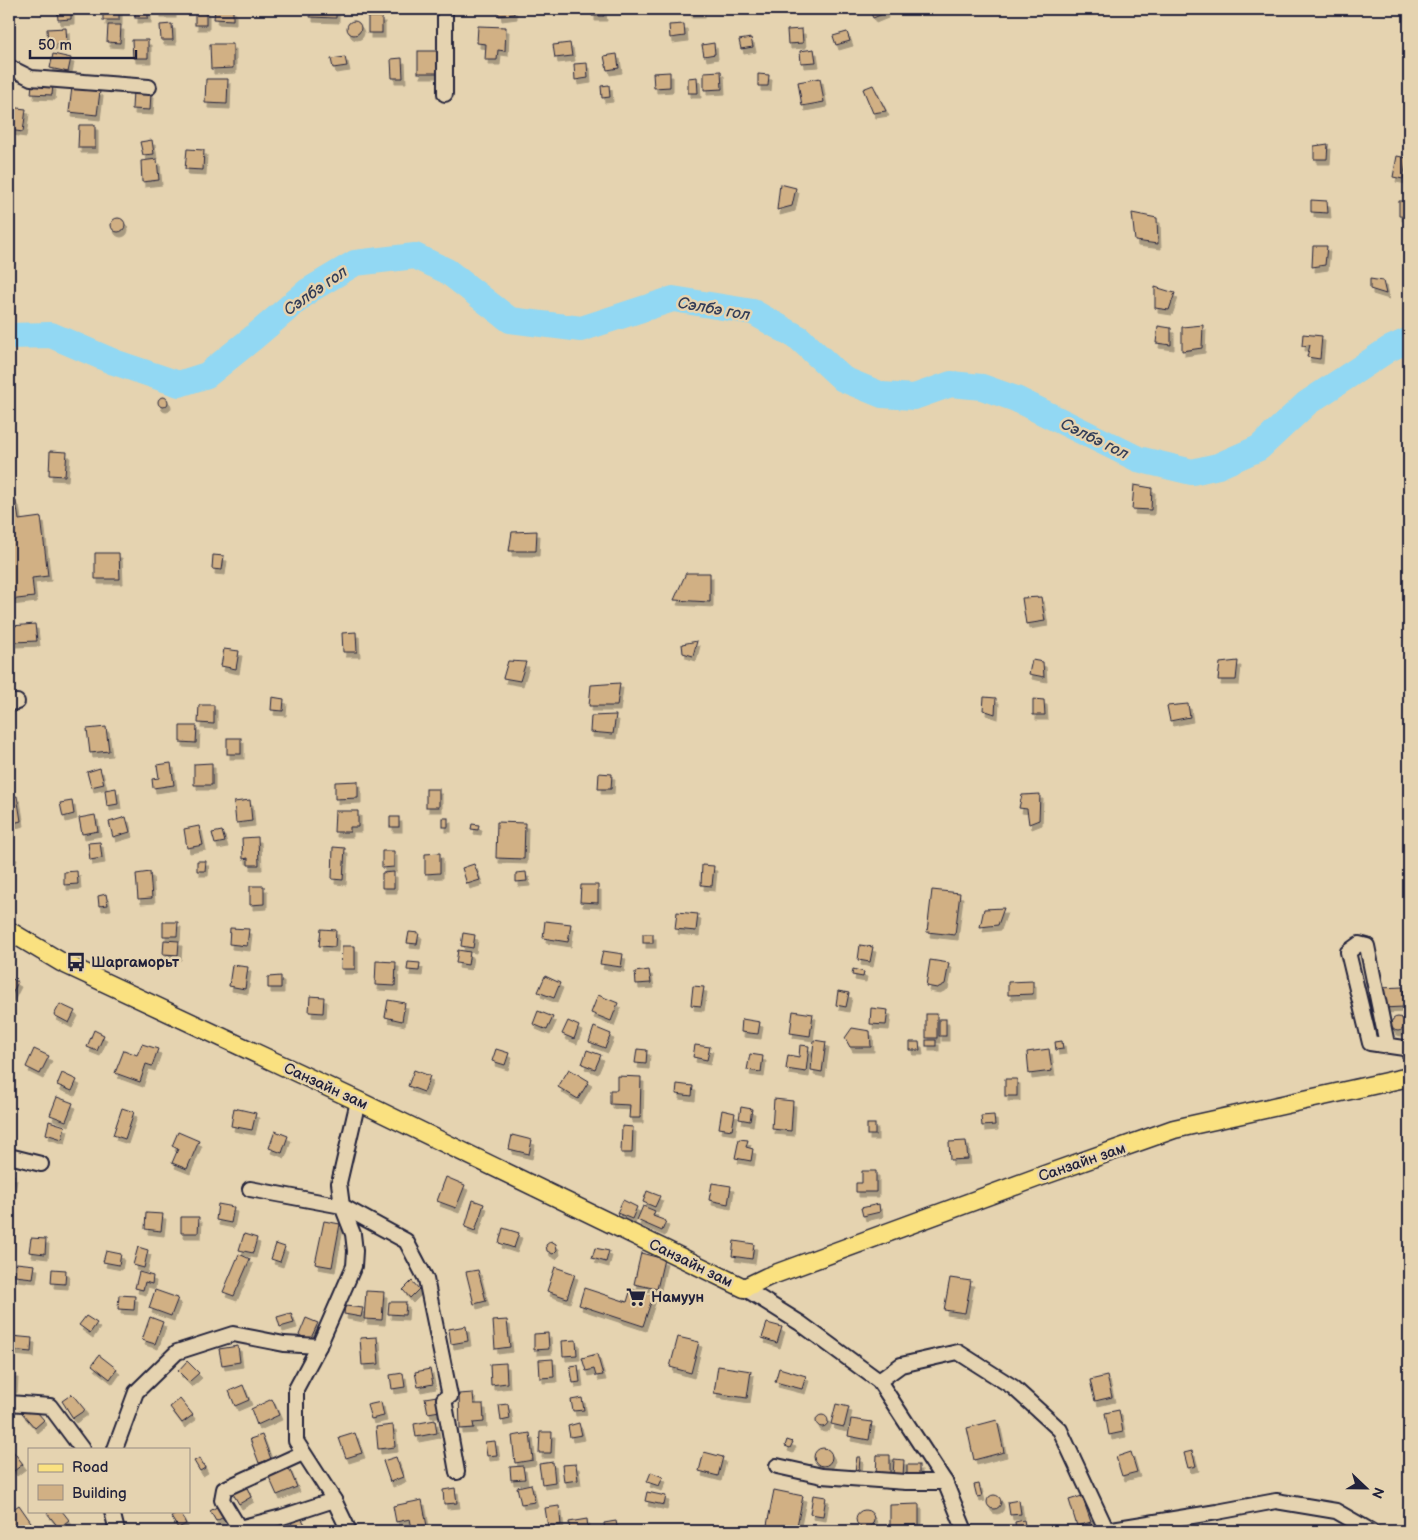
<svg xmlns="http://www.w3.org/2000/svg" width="1418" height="1540" viewBox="0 0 1418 1540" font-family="'Balsamiq Sans',sans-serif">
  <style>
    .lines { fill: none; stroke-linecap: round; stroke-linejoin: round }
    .river { stroke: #92d8f3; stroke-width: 26 }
    .building { fill: #d1b084; stroke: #22223b; filter: url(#shadow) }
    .minor-casing { stroke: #22223b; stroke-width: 18 }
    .major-casing { stroke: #22223b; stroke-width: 21 }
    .minor { stroke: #e5d3b0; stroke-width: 14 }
    .major { stroke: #fae180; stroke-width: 18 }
    .labels { text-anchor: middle; stroke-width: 5; stroke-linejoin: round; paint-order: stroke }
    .poi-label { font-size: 15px; font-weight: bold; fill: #22223b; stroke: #e5d3b0; text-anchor: start }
    .street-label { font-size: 15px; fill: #22223b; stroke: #e5d3b0 }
    .water-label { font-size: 16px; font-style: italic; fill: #333d57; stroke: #e5d3b0 }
  </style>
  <defs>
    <filter id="shadow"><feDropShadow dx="3" dy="5" stdDeviation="0" flood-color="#0004"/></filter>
  </defs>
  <rect width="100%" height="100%" fill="#e5d3b0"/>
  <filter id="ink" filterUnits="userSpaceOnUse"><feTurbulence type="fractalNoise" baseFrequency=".02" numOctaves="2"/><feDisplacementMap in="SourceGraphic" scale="10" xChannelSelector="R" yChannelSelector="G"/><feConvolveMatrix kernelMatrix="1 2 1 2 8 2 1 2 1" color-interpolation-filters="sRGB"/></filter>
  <g filter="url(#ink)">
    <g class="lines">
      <path class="river" d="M9 336 51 335 114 362 179 384 207 375 253 338 308 291 355 263 415 256 447 271 510 320 581 329 673 299 753 312 799 338 843 379 882 395 914 397 951 384 982 387 1016 399 1138 459 1192 472 1218 466 1259 448 1307 403 1389 349 1409 340"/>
    </g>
    <g class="building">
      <path d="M57 9H71V19L58 20Z"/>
      <rect x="103" y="9" width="16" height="11"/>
      <rect x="135" y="9" width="13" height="9"/>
      <rect x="158" y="9" width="15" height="4"/>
      <rect x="195" y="9" width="11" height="16"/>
      <path d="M215 9H233V20L214 19Z"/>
      <path d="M310 9H336V18L310 17Z"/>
      <path d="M498 9H514V14L499 16Z"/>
      <path d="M592 9H603L604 16H592Z"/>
      <rect x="689" y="9" width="13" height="4"/>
      <path d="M869 9H884L885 13 873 18Z"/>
      <rect x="368" y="17" width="14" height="16"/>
      <circle cx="354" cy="28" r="7"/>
      <path d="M172 24 173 40H161L160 25Z"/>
      <path d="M684 24 685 36 670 38 669 25Z"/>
      <path d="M108 25H121L120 43 107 42Z"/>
      <path d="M478 26 506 27 505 51 498 50 497 60H485L486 44 477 43Z"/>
      <path d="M66 28 67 44 48 45 47 29Z"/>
      <path d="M802 29 803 43 788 44 787 30Z"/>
      <path d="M847 32 850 41 836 45 833 36Z"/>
      <path d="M751 38 753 47 741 49 739 40Z"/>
      <path d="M132 40H148V58H133Z"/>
      <path d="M570 43 572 56 555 58 553 45Z"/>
      <path d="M714 43 715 54 704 56 702 45Z"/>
      <path d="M210 44H233V68L211 69Z"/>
      <path d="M814 49 816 62 801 63 800 51Z"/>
      <rect x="418" y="51" width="19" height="22"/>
      <path d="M53 54 71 58 68 72 50 68Z"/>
      <path d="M617 54 619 68 607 70 604 56Z"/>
      <path d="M345 57 347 66 333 68 331 59Z"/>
      <path d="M402 58 403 78H392L391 59Z"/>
      <path d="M587 63 588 78 575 80 574 64Z"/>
      <path d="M721 71 722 89 704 90V72Z"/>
      <path d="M670 72V87L654 88 653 73Z"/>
      <path d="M758 74 769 75 768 86H758Z"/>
      <path d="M697 77 698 93H688V78Z"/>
      <path d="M820 78 824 102 802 106 798 82Z"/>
      <path d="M206 79H228L227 104 205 103Z"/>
      <path d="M32 84 53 85 52 95 31 94Z"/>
      <path d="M609 85 610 97 602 98 601 86Z"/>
      <path d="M873 85 886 111 873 113 863 89Z"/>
      <path d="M72 87 100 91 97 115 69 112Z"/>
      <path d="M133 90 151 92 150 110 132 109Z"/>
      <path d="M9 107 26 109 23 132 9 130Z"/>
      <path d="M79 125H95V148H78Z"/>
      <path d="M152 140 154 154 143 155 140 142Z"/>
      <path d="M1328 144 1327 159H1314V146Z"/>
      <path d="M187 149 204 150 203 170 185 169Z"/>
      <path d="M1397 156 1407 158 1403 179 1393 177Z"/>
      <path d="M157 159 159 180 142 182 141 161Z"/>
      <path d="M780 184 796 188 792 206 777 210Z"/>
      <path d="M1311 200 1327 201 1328 213 1311 212Z"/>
      <path d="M1399 201H1409V217L1399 216Z"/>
      <path d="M1132 213 1157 218 1158 244 1135 241Z"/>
      <circle cx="118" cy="225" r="7"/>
      <path d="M1313 246H1327L1325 265 1312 267Z"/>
      <path d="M1370 279 1383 281 1386 294 1370 289Z"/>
      <path d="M1155 287 1175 293 1169 310 1155 308Z"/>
      <path d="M1203 325 1202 348 1182 351V327Z"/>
      <path d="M1158 326 1171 328V345L1156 343Z"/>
      <path d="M1303 334 1322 336 1320 359 1307 357 1310 345 1302 346Z"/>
      <circle cx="163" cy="402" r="5"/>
      <path d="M50 451 67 452 65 476 49 475Z"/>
      <path d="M1134 485 1152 488 1151 510 1132 509Z"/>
      <path d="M16 501 19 520 41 517 48 576 32 578 34 597 9 600V502Z"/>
      <path d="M537 531 536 551H509L512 532Z"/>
      <path d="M95 553H119L120 579H95Z"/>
      <path d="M213 555 224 556 222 570 212 569Z"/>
      <path d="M686 573H710V602L674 600Z"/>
      <path d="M1041 597 1045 621 1026 624 1022 598Z"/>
      <path d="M35 624 37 641 13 642 12 626Z"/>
      <path d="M356 632 357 652H343L342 633Z"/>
      <path d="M697 641 693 656 683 653 682 644Z"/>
      <path d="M224 649 239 651 236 669 221 666Z"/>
      <path d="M1032 660 1043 662 1044 677 1029 674Z"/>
      <path d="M508 661 526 662 520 681 503 678Z"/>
      <path d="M1238 661 1236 680H1218L1220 663Z"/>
      <path d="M620 683 617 706H589L591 685Z"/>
      <path d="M272 697 284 699 283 711 271 710Z"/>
      <path d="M984 697 996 698 995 714 983 710Z"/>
      <path d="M1033 699 1044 700 1045 715H1033Z"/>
      <path d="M1188 704 1190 717 1170 721 1167 706Z"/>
      <path d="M199 705H214V724L198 723Z"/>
      <path d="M616 715 613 734 590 732 591 716Z"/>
      <path d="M180 726H197L196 743 180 742Z"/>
      <path d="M106 727 109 751 90 753 87 729Z"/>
      <rect x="227" y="738" width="14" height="16"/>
      <path d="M171 763 174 785 153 788 152 779 159 778 157 765Z"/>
      <path d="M212 763V785H194V764Z"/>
      <path d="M100 768 104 784 91 787 87 772Z"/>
      <path d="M599 773 612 774 611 789H598Z"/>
      <path d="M358 781V798L335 799V782Z"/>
      <path d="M116 788 118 804 107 806 105 790Z"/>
      <rect x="426" y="789" width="13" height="18"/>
      <path d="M1040 794 1039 820 1029 824 1027 809 1019 808 1022 795Z"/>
      <path d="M17 796 21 821 9 824V797Z"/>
      <path d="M250 800 252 821 236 823 234 802Z"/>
      <path d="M72 801 74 814 63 817 60 803Z"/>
      <path d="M335 811H358V827H350V832H334Z"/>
      <path d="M95 815 98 831 82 834 79 818Z"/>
      <path d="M126 817 130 832 113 837 109 822Z"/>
      <rect x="390" y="817" width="9" height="10"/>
      <rect x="443" y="818" width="5" height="9"/>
      <path d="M497 822 525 823 524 859 496 858Z"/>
      <path d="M472 824 479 825 478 830 471 829Z"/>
      <path d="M199 826 203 845 187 848 184 829Z"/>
      <path d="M222 831 225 842 215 844 212 833Z"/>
      <path d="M258 837 259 865H248V858L243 859 242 838Z"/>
      <path d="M100 842 102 858 90 860 88 843Z"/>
      <path d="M333 847 345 848 343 880 332 879Z"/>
      <path d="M382 851H394V867L382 868Z"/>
      <path d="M9 853 14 855 9 870Z"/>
      <path d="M440 853V873L425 874V854Z"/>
      <path d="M197 861H206L205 871H197Z"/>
      <path d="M474 864 480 880 467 884 462 868Z"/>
      <path d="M702 865 714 866 712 886 701 885Z"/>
      <path d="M77 871 78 884 64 885V872Z"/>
      <path d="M150 872 152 898 138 899 136 874Z"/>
      <path d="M394 872V888H382V873Z"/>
      <path d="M526 872 527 881 516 882V873Z"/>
      <path d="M581 885H598V903L580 902Z"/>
      <path d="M250 886H264V904L250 905Z"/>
      <path d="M932 890 960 893 955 935 927 932Z"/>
      <path d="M106 894 108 905 99 906 98 896Z"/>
      <path d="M1004 908 998 925 980 927 984 909Z"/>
      <path d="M677 912 698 914 696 931 675 929Z"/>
      <path d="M545 921 571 924 568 942 543 938Z"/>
      <path d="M163 922H178L177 936H163Z"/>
      <path d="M230 928 249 929 247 946 229 944Z"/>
      <path d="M321 929 336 930 335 947 319 946Z"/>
      <path d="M409 932 419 933 417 944 407 943Z"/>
      <path d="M463 933 475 935 473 948 461 946Z"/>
      <rect x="643" y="934" width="10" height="9"/>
      <path d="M164 940 179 941 178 955 163 954Z"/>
      <path d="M860 945 873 947 870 962 858 960Z"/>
      <path d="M342 946H355V969H341Z"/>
      <path d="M458 950 470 952 468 965 456 963Z"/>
      <path d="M603 951 623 954 621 967 600 964Z"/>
      <path d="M930 960 949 963 945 984 937 988 926 986Z"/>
      <path d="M376 961 396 962 395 986 375 985Z"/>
      <path d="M408 962 420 963 419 971 407 970Z"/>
      <path d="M232 965 248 967 245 989 229 986Z"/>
      <path d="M853 969 864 972 863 977 852 975Z"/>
      <path d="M649 970 651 983 636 984 635 972Z"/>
      <path d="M281 976V988H268V977Z"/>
      <path d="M545 976 560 983 554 998 538 992Z"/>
      <path d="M9 977 18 982 9 1000Z"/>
      <path d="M1033 981V994L1008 995V982Z"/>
      <path d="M693 986 704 987 701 1006 691 1005Z"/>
      <path d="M1403 987 1404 1007 1381 1008 1380 988Z"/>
      <path d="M838 991 849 993 846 1007 836 1005Z"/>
      <path d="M598 995 618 1003 611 1021 591 1013Z"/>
      <path d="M310 996 324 997 323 1013 309 1012Z"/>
      <path d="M388 1000 405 1003 402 1021 385 1017Z"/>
      <path d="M60 1004 75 1011 69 1023 54 1015Z"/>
      <path d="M871 1008 888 1010 886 1025 870 1024Z"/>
      <path d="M538 1011 553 1017 547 1030 533 1024Z"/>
      <path d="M793 1011 813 1014 810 1036 790 1033Z"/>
      <rect x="926" y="1014" width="11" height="24"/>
      <circle cx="1398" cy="1024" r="7"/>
      <path d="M742 1019 760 1022 758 1034 741 1032Z"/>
      <rect x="939" y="1019" width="7" height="17"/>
      <path d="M568 1021 579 1026 574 1039 562 1034Z"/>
      <path d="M594 1027 611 1034 605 1048 589 1042Z"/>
      <path d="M852 1028 870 1031 871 1047H850L845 1038Z"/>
      <path d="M94 1030 104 1035 97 1051 87 1047Z"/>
      <path d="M814 1040 826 1042 822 1072 811 1070Z"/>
      <rect x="926" y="1040" width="10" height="6"/>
      <path d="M1062 1041 1063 1049 1056 1050 1055 1042Z"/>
      <path d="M910 1042H919L920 1050H910Z"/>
      <path d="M142 1044 158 1049 152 1066 146 1064 140 1082 115 1073 124 1050 137 1055Z"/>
      <path d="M695 1045 710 1047 707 1060 693 1057Z"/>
      <path d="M800 1045 809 1046 806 1072 786 1069 788 1055 799 1057Z"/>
      <path d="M34 1049 49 1056 40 1074 26 1067Z"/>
      <path d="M496 1049 509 1053 505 1065 492 1061Z"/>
      <path d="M637 1049 647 1050 646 1064 635 1063Z"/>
      <path d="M1049 1049 1052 1071 1029 1074 1027 1052Z"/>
      <path d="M587 1050 601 1055 595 1069 582 1064Z"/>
      <path d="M750 1054 763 1056 761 1072 747 1070Z"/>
      <path d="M569 1069 589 1081 578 1099 558 1087Z"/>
      <path d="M414 1070 430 1076 424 1092 408 1086Z"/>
      <path d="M62 1073 77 1080 72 1091 57 1085Z"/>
      <path d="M617 1076 641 1077 640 1118H629L630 1105 610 1104V1090H617Z"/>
      <rect x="1005" y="1079" width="12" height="17"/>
      <path d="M677 1084 693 1086 692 1096 676 1094Z"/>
      <path d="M57 1097 73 1103 66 1121 50 1115Z"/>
      <path d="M774 1099 793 1101 791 1131 772 1129Z"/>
      <path d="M741 1107 752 1109 750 1121 739 1119Z"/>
      <path d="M122 1108 134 1112 125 1139 113 1135Z"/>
      <path d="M234 1108 256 1113 252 1130 231 1126Z"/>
      <path d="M722 1110 735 1113 732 1130 719 1128Z"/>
      <path d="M994 1115 995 1125 982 1126 981 1116Z"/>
      <path d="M49 1121 65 1126 62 1139 46 1134Z"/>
      <rect x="867" y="1124" width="8" height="11"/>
      <path d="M622 1126 633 1127 632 1153H621Z"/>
      <path d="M275 1131 288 1136 282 1153 269 1148Z"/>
      <path d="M178 1132 199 1141 187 1169 172 1163 178 1149 172 1146Z"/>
      <path d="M512 1135 532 1140 529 1154 509 1149Z"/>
      <path d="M739 1139 748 1140 746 1147 753 1149 751 1161 735 1158Z"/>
      <path d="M966 1141 968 1159 950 1160 949 1142Z"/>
      <path d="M862 1171H876V1192H856V1183H862Z"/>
      <path d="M9 1174 14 1175 12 1188 9 1187Z"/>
      <path d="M446 1177 465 1185 456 1208 437 1201Z"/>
      <path d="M712 1183 731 1186 728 1204 709 1200Z"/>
      <path d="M647 1191 660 1196 655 1207 643 1202Z"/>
      <path d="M473 1200 484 1204 475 1231 465 1227Z"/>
      <path d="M623 1200 637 1207 632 1219 617 1213Z"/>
      <path d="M218 1204 234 1207 231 1223 216 1220Z"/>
      <path d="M879 1204 880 1212 863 1216 861 1208Z"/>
      <path d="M643 1206 655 1211 653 1216 666 1221 662 1231 637 1220Z"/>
      <path d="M146 1213 163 1214 161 1231 145 1229Z"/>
      <path d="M181 1217H199L198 1233H181Z"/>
      <path d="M324 1221 340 1224 332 1267 315 1264Z"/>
      <path d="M503 1228 519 1233 514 1248 499 1243Z"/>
      <path d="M244 1234 257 1238 253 1253 239 1250Z"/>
      <path d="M31 1238 46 1239 45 1254 29 1252Z"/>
      <path d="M551 1241 556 1244 557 1250 553 1254 547 1251 546 1245Z"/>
      <path d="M734 1241 754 1244 752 1259 732 1256Z"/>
      <path d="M276 1244 285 1247 280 1262 271 1259Z"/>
      <path d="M138 1247 148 1250 144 1268 133 1265Z"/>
      <path d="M595 1248 609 1251 606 1262 592 1258Z"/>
      <path d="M106 1251 121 1254 119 1265 103 1262Z"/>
      <path d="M641 1253 664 1259 657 1289 634 1284Z"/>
      <path d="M239 1254 250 1259 234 1296 223 1292Z"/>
      <path d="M16 1263 35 1265 33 1278 15 1276Z"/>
      <path d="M555 1267 575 1274 567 1298 547 1291Z"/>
      <path d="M52 1269 66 1270 65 1284 51 1283Z"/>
      <path d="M478 1270 486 1301 474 1304 466 1272Z"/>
      <path d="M139 1272 153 1276 152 1284 145 1282 143 1290 135 1288Z"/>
      <path d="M950 1278 971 1281 965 1313 944 1310Z"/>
      <path d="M412 1281 419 1289 410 1298 403 1290Z"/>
      <path d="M584 1288 627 1302 631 1289 653 1296 643 1326 579 1305Z"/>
      <path d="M155 1290 178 1298 171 1316 149 1308Z"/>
      <path d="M366 1291 384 1292 382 1320 364 1319Z"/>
      <path d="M119 1295 135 1296 134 1310 118 1309Z"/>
      <path d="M389 1302H406L405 1315 388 1314Z"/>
      <path d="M345 1306 363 1308 361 1317 344 1314Z"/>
      <path d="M291 1313 294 1323 280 1327 277 1317Z"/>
      <path d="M86 1316 97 1323 90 1333 79 1325Z"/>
      <path d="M150 1317 163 1322 155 1344 142 1340Z"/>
      <path d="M306 1318 318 1323 310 1340 299 1335Z"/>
      <path d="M507 1320 510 1347 495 1349 493 1321Z"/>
      <path d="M767 1323 782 1327 777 1343 762 1338Z"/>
      <path d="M466 1326 468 1341 451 1344 449 1329Z"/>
      <path d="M548 1333 549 1349 534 1350V1334Z"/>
      <path d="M11 1336 32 1338 31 1352 10 1350Z"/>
      <path d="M377 1337 379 1364 362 1365 360 1338Z"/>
      <path d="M678 1337 699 1342 691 1373 670 1367Z"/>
      <path d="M576 1340 577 1355 563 1356 562 1341Z"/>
      <path d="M238 1346 240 1362 222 1365 219 1349Z"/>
      <path d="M597 1354 603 1375 596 1376 594 1369 586 1371 582 1358Z"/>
      <path d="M99 1355 117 1369 110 1379 92 1365Z"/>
      <path d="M553 1359 554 1377 540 1378 539 1360Z"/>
      <path d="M187 1361 199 1373 189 1382 178 1371Z"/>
      <path d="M506 1363 507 1383 491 1385 490 1364Z"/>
      <path d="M578 1365 580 1382 573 1383 570 1366Z"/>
      <path d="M718 1366 751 1371 747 1398 714 1393Z"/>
      <path d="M779 1368 806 1376 802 1389 775 1382Z"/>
      <path d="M430 1369 433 1384 418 1387 415 1372Z"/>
      <path d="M9 1373H15L14 1388H9Z"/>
      <path d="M403 1373 405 1387 392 1389 390 1375Z"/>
      <path d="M1107 1376 1112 1397 1095 1401 1090 1380Z"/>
      <path d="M243 1385 249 1400 235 1406 229 1391Z"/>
      <path d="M473 1393 474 1404H483L484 1422 473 1423 474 1428 460 1429 459 1394Z"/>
      <path d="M72 1394 85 1410 73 1418 62 1401Z"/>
      <path d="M437 1396 440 1411 428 1413 425 1398Z"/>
      <path d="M582 1398 584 1410 573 1411 571 1400Z"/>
      <path d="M180 1399 193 1415 182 1423 170 1407Z"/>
      <path d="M272 1399 279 1415 257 1425 251 1409Z"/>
      <path d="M381 1402 384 1416 371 1419 367 1405Z"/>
      <path d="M508 1404 510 1419 501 1421 499 1405Z"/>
      <path d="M836 1404 849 1407 844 1427 831 1424Z"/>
      <path d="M31 1405 44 1420 35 1428 22 1413Z"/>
      <path d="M1119 1410 1123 1432 1109 1435 1105 1413Z"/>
      <circle cx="822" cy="1421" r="6"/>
      <path d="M851 1419 872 1422 869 1440 848 1436Z"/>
      <path d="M435 1420 437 1433 416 1437 414 1424Z"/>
      <path d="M997 1420 1004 1452 974 1460 967 1428Z"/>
      <path d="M579 1423 582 1435 570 1437 568 1426Z"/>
      <path d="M393 1425 395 1447 378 1449 376 1427Z"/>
      <path d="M540 1432H552L551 1453H539Z"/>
      <path d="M355 1433 362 1453 346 1458 339 1438Z"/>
      <path d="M530 1433 533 1460 515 1463 512 1436Z"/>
      <path d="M262 1435 271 1459 259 1463 250 1439Z"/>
      <path d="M787 1440 793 1442 790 1448 785 1446Z"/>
      <path d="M495 1441 497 1455 487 1456 485 1442Z"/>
      <path d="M9 1446 23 1464 14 1471 9 1464Z"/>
      <circle cx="823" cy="1457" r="9"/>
      <path d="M1192 1451 1196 1466 1188 1468 1184 1453Z"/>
      <path d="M704 1452 723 1457 718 1476 699 1471Z"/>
      <path d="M1131 1452 1137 1472 1122 1476 1116 1457Z"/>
      <path d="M877 1455H890V1474H876Z"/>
      <path d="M396 1457 403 1477 390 1482 383 1461Z"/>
      <path d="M857 1457H860L859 1471H855Z"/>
      <path d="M200 1458 205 1468 200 1471 194 1461Z"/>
      <path d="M894 1459 904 1460 903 1476H893Z"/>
      <path d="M553 1462 555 1482 542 1484 539 1464Z"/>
      <path d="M576 1464 578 1480 564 1482 562 1465Z"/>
      <rect x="907" y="1465" width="12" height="12"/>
      <path d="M523 1466 525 1479 511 1480 510 1467Z"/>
      <path d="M289 1468 297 1487 277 1495 269 1477Z"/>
      <path d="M651 1472 663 1477 659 1486 647 1482Z"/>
      <path d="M531 1484 535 1502 521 1504 517 1487Z"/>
      <path d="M979 1484 982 1496 977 1497 974 1485Z"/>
      <path d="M246 1485 251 1497 239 1504 232 1492Z"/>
      <path d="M455 1488 457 1503 444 1504 443 1490Z"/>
      <path d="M774 1490 803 1496 796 1531 767 1525Z"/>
      <path d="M647 1492 666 1496 664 1505 645 1501Z"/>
      <path d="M813 1495 826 1497 823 1516 810 1514Z"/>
      <circle cx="994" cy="1502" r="7"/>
      <path d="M1082 1496 1091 1522 1077 1526 1069 1500Z"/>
      <path d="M422 1500 427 1526 412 1528 410 1519 396 1522 393 1506Z"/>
      <path d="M1019 1500 1021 1514 1010 1515 1008 1502Z"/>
      <path d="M919 1504V1525L890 1526V1505Z"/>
      <path d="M19 1505 33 1525 23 1531H16L9 1521V1512Z"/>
      <path d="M220 1505 226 1516 216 1521 210 1511Z"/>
      <path d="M559 1506 561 1525 548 1527 545 1508Z"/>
      <circle cx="865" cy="1519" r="9"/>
      <path d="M49 1511H62L69 1520 59 1528 47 1513Z"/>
      <path d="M180 1512 186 1524 178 1528 171 1517Z"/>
      <path d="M299 1514 307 1528 301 1531H296L289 1519Z"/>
      <path d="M587 1519 588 1529 570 1531 569 1522Z"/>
      <path d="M1024 1520 1026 1531H1016L1015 1522Z"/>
      <path d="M616 1521 618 1531H605L604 1523Z"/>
      <path d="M1091 1523 1093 1529 1081 1531 1080 1527Z"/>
    </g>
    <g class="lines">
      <defs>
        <g id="minor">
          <path d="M9 67 31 78 149 87"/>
          <path d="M445 94V9"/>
          <path d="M9 703 17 702"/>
          <path d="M1387 1044 1367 946 1359 944 1348 952 1370 1043 1404 1048 1409 1052"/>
          <path d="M9 1156 41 1164"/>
          <path d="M250 1189 342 1206 406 1241 426 1279 450 1396 444 1399 457 1472"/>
          <path d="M744 1288 800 1323 879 1381 945 1482 965 1531"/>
          <path d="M879 1381 901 1365 958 1352 1013 1387 1060 1430 1107 1531"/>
          <path d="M9 1403 50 1406 82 1449"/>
          <path d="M115 1449 136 1392 177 1352 233 1334 284 1344 319 1346"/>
          <path d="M303 1453 224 1489 222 1500 239 1528 282 1517 334 1500"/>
          <path d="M777 1466 822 1476 906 1482H945"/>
          <path d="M112 1511 117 1531"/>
          <path d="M1106 1530 1217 1512 1276 1501 1336 1511 1371 1531"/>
          <path d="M349 1531 334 1500 296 1441V1389L319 1346 354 1266 355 1251 353 1234 342 1206 339 1183 358 1101"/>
        </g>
        <path id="major" d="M9 931 61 962 358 1101 744 1288 767 1277 1036 1178 1174 1129 1409 1077"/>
      </defs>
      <use href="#minor" class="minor-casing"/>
      <use href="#major" class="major-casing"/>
      <use href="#minor" class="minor"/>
      <use href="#major" class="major"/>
    </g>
  </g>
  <defs>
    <symbol id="bus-bare" viewBox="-9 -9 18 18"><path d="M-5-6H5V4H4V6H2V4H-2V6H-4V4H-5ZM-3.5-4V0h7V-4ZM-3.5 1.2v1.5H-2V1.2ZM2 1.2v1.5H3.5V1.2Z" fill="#22223b" stroke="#e5d3b0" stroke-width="2.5" paint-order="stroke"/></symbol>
    <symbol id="supermarket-bare" viewBox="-9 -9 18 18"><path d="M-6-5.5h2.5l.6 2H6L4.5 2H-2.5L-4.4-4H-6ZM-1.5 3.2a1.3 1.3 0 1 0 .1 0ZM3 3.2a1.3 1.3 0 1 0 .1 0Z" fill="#22223b" stroke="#e5d3b0" stroke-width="2.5" paint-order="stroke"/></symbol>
  </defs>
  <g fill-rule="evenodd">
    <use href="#bus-bare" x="62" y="948" width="28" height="28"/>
    <use href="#supermarket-bare" x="622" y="1283" width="28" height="28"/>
  </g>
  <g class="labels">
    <g class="poi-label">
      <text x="91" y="967">Шаргаморьт</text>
      <text x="651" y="1302">Намуун</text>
    </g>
    <g class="street-label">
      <text transform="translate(326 1086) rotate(25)" y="5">Санзайн зам</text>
      <text transform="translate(1082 1162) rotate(-19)" y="5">Санзайн зам</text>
      <text transform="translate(691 1263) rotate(26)" y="5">Санзайн зам</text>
    </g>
    <g class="water-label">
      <text transform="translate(315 290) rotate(-35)" y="6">Сэлбэ гол</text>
      <text transform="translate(714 308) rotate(10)" y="6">Сэлбэ гол</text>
      <text transform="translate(1095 438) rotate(26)" y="6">Сэлбэ гол</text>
    </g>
  </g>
  <rect width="1418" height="1540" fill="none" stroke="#e5d3b0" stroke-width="30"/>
  <rect x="15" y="15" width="1388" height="1510" fill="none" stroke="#22223b" stroke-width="2" filter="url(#ink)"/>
  <rect x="28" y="1448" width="162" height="65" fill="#e5d3b0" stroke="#978c81"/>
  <rect x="38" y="1464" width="25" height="8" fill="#fae180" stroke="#978c81"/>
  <text x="72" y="1472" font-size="15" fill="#22223b">Road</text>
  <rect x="38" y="1485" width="25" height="15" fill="#d1b084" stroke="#978c81"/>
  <text x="72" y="1498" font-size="15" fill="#22223b">Building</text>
  <g transform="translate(1366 1488) rotate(112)" stroke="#e5d3b0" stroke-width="4" paint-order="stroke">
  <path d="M0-4L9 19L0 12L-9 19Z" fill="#22223b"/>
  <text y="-8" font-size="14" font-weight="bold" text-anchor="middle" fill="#22223b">N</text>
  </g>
  <path d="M30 50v8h106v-8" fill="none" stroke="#22223b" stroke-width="2.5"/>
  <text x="38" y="50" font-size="15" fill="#22223b" stroke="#e5d3b0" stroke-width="4" paint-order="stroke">50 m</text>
</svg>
